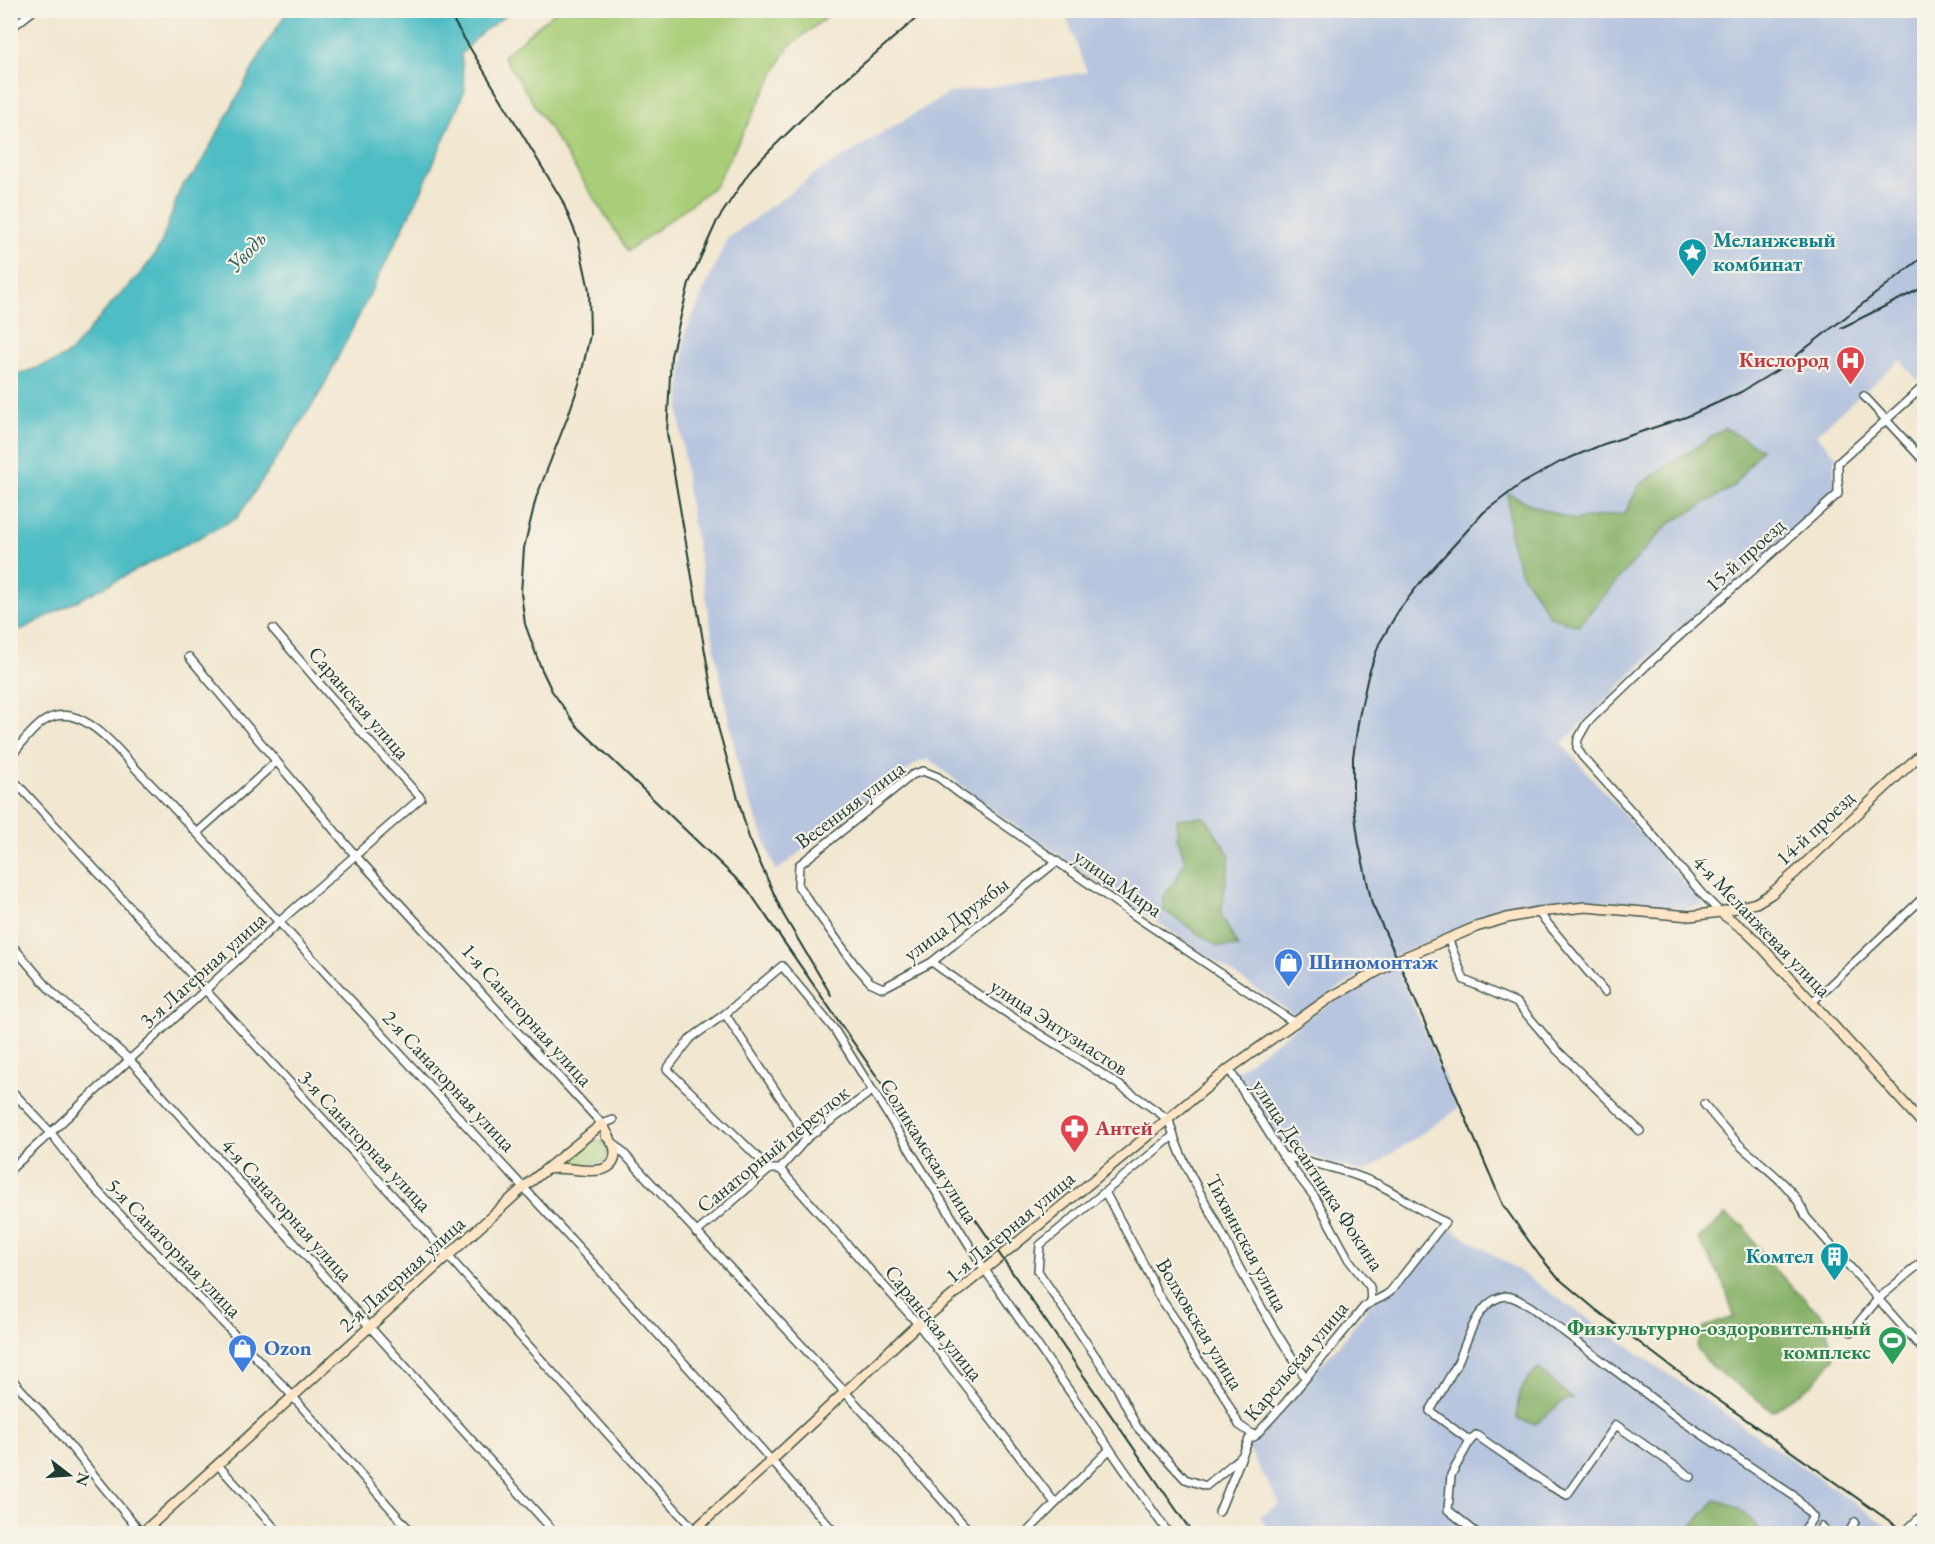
<svg xmlns="http://www.w3.org/2000/svg" width="1935" height="1544" viewBox="0 0 1935 1544" font-family="'EB Garamond',serif">
  <style>
    .industrial { fill: #b7c5de }
    .green { fill: #a9ce78; stroke: #648656; stroke-width: 1.5 }
    .forest { fill: #86b168; stroke: #52774e; stroke-width: 1.5 }
    .water { fill: #4fbdc5; stroke: #377d7c; stroke-width: 1.5 }
    .lines { fill: none; stroke-linecap: round; stroke-linejoin: round }
    .street-casing { stroke: #3f564b; stroke-width: 10 }
    .secondary-casing { stroke: #3f564b; stroke-width: 12 }
    .street { stroke: #fff; stroke-width: 7 }
    .secondary { stroke: #fee5c5; stroke-width: 9 }
    .rail { stroke: #1f3d34; stroke-width: 2 }
    .labels { text-anchor: middle; stroke-width: 4.5; stroke-linejoin: round; paint-order: stroke }
    .culture-label { font-size: 21px; font-weight: bold; fill: #0d838f; stroke: #f7f3e8; text-anchor: start }
    .health-label { font-size: 21px; font-weight: bold; fill: #be3a42; stroke: #f7f3e8; text-anchor: end }
    .street-label { font-size: 21px; fill: #1f3d34; stroke: #f7f3e8 }
    .shop-label { font-size: 21px; font-weight: bold; fill: #366cbe; stroke: #f7f3e8; text-anchor: start }
    .leisure-label { font-size: 21px; font-weight: bold; fill: #27864d; stroke: #f7f3e8; text-anchor: end }
    .water-label { font-size: 22px; font-style: italic; fill: #2b5d58; stroke: #f7f3e8 }
  </style>
  <rect width="100%" height="100%" fill="#f7f3e8"/>
  <filter id="ink" filterUnits="userSpaceOnUse"><feTurbulence type="fractalNoise" baseFrequency=".0167" numOctaves="2"/><feDisplacementMap in="SourceGraphic" scale="12" xChannelSelector="R" yChannelSelector="G"/><feConvolveMatrix kernelMatrix="1 2 1 2 8 2 1 2 1" color-interpolation-filters="sRGB"/></filter>
  <filter id="wash" filterUnits="userSpaceOnUse"><feTurbulence type="fractalNoise" baseFrequency=".008" numOctaves="4" result="noise"/><feDisplacementMap in="SourceGraphic" scale="24" xChannelSelector="R" yChannelSelector="G"/><feGaussianBlur stdDeviation="1.35" result="paint"/><feColorMatrix in="noise" values="0 0 0 0 0 0 0 0 0 0 0 0 0 0 0 0 0 1.4 0 .05"/><feComposite in="paint" operator="in"/></filter>
  <g filter="url(#wash)">
    <rect width="100%" height="100%" fill="#f2e7d0"/>
    <g class="industrial">
      <path d="M1064 11H1924V374L1918 380 1900 360 1816 434 1838 458 1834 462 1835 493 1643 663 1562 744 1704 905 1686 909 1607 902 1540 904 1482 919 1408 950 1366 971 1296 1016 991 809 929 759 918 762 776 871 741 778 717 662 688 495 679 413 685 333 727 239 816 173 949 93 1087 72Z"/>
      <path d="M1396 965 1458 1109 1365 1172 1319 1159 1284 1143 1271 1130 1234 1073 1312 1015 1349 992Z"/>
      <path d="M1445 1225 1512 1266 1898 1533H1269L1260 1516 1280 1504 1248 1448 1254 1438 1341 1343 1374 1299 1392 1291Z"/>
    </g>
    <g class="green">
      <path d="M557 10H835V11L788 47 715 186 628 251 503 56Z"/>
      <path d="M594 1139C608 1141 612 1153 603 1162L579 1165 570 1161V1157L587 1142Z"/>
    </g>
    <g class="forest">
      <path d="M1725 428 1761 449 1733 487 1669 524 1627 569 1578 626 1551 617 1521 573 1510 538 1508 493 1532 505 1573 520 1625 513 1639 485Z"/>
      <path d="M1203 817 1207 820 1230 856 1221 914 1238 947 1217 946 1163 910V897L1178 876 1185 861 1177 837V819Z"/>
      <path d="M1725 1215 1745 1227 1767 1262 1824 1318 1834 1358 1813 1384 1773 1411 1710 1365 1696 1347 1704 1327 1734 1317 1724 1283 1698 1239Z"/>
      <path d="M1538 1368 1572 1399 1565 1400 1535 1424 1517 1419C1517 1397 1521 1384 1538 1368Z"/>
      <path d="M1715 1500C1737 1504 1749 1515 1761 1533H1689L1691 1527Z"/>
    </g>
    <path class="water" d="M288 11H512L481 33 461 54 465 90 421 192 320 393 237 518 11 635V377L56 361 70 353 111 304 142 272 154 256 161 244 181 187 196 172 268 41Z"/>
  </g>
  <g filter="url(#ink)">
    <g class="lines">
      <defs>
        <g id="street">
          <path d="M10 29 34 10"/>
          <path d="M1864 396 1924 461"/>
          <path d="M189 657 355 855 602 1124 613 1120"/>
          <path d="M10 757C29 736 45 706 77 718 103 728 121 754 140 773 188 822 233 873 280 923 465 1126 655 1326 836 1534"/>
          <path d="M10 776 448 1256 696 1532"/>
          <path d="M198 832 276 762"/>
          <path d="M1057 861 932 962 883 988 870 982 855 965 798 886 799 865 912 775 923 771 938 777 960 794 1141 920 1295 1023"/>
          <path d="M1538 912 1605 992"/>
          <path d="M1720 912 1702 894 1646 827 1582 756 1577 748 1578 739 1587 723 1646 666 1838 494V463L1924 386"/>
          <path d="M1448 938 1464 980 1517 1003 1557 1050 1640 1131"/>
          <path d="M10 943 52 992 129 1059 556 1534"/>
          <path d="M932 962C1008 1019 1093 1063 1169 1120 1180 1163 1206 1201 1226 1241 1248 1288 1276 1333 1305 1377"/>
          <path d="M1812 1002 1924 897"/>
          <path d="M725 1014 807 1138"/>
          <path d="M1229 1069 1283 1156 1316 1199 1349 1260 1370 1287 1371 1302"/>
          <path d="M10 1089 51 1133 89 1182 287 1390 413 1534"/>
          <path d="M1704 1104C1716 1119 1730 1136 1744 1149 1767 1169 1795 1188 1806 1217L1924 1351"/>
          <path d="M1173 1136 1040 1245 1038 1271 1117 1388 1137 1427 1185 1479 1206 1486 1241 1457"/>
          <path d="M615 1144 881 1431 972 1534"/>
          <path d="M770 1169 667 1069 691 1038 725 1014 782 966 834 1029 985 1270 1169 1534"/>
          <path d="M780 1169 918 1324 1055 1503"/>
          <path d="M10 1170 279 922 421 798 361 732 273 629"/>
          <path d="M1105 1192 1151 1278 1157 1293 1179 1325 1192 1351 1222 1392 1239 1425 1255 1436"/>
          <path d="M696 1233 770 1169H780L807 1138 872 1091"/>
          <path d="M1851 1332 1878 1299 1924 1260"/>
          <path d="M10 1377 53 1425 142 1534"/>
          <path d="M1470 1441 1476 1435 1550 1486 1567 1495 1616 1425 1691 1477"/>
          <path d="M218 1465 280 1534"/>
          <path d="M1219 1512 1249 1439 1255 1436 1286 1402 1364 1307C1372 1301 1381 1299 1390 1292L1445 1222C1424 1214 1407 1200 1387 1189 1360 1174 1314 1162 1283 1156"/>
          <path d="M1821 1527 1830 1534"/>
          <path d="M1025 1534 1110 1449"/>
          <path d="M1478 1534 1448 1510 1451 1475 1470 1441 1430 1411C1439 1396 1447 1381 1456 1366 1467 1345 1474 1305 1501 1297 1512 1294 1522 1302 1531 1307L1682 1421 1794 1496 1813 1517 1802 1534"/>
          <path d="M1848 1534 1855 1522"/>
          <path d="M1903 1534 1924 1513"/>
        </g>
        <g id="secondary">
          <path d="M1720 912 1746 931 1759 944 1924 1125"/>
          <path d="M549 1169C566 1164 616 1184 615 1152 615 1145 611 1140 606 1136"/>
          <path d="M10 1532 12 1534"/>
          <path d="M141 1534 524 1187 602 1124 610 1138"/>
          <path d="M690 1534 772 1460 918 1324 1229 1069 1331 997 1398 960 1476 927 1507 918 1538 912 1586 907 1690 916 1720 912 1756 903 1771 894 1796 872 1924 751"/>
        </g>
      </defs>
      <use href="#street" class="street-casing"/>
      <use href="#secondary" class="secondary-casing"/>
      <use href="#street" class="street"/>
      <use href="#secondary" class="secondary"/>
      <g class="rail">
        <path d="M447 10 562 200 578 239 589 290 590 335 579 384 568 416 536 498 524 548 521 593 525 624 541 668 552 691 576 725 748 890 1193 1534"/>
        <path d="M1841 328 1924 287"/>
        <path d="M831 995 783 914 749 838 718 727 667 433 671 356 689 283 717 221 752 168 820 101 926 10"/>
        <path d="M1908 1534 1673 1368 1595 1309 1557 1277 1539 1255 1503 1205 1398 960 1372 904 1359 844 1353 801V757L1359 717 1368 676 1379 644 1399 610 1423 579 1484 512 1521 484 1560 462 1604 444 1686 417 1741 392 1779 369 1924 256"/>
      </g>
    </g>
  </g>
  <defs>
    <symbol id="sight-pin" viewBox="-11 -11 22 30"><path d="M0 17L-7.5 6A9.5 9.5 0 1 1 7.5 6Z" fill="#0f9aa8" stroke="#f7f3e8"/><path d="M0-6L1.8-2.2L6-1.7L2.9 1.2L3.7 5.4L0 3.3L-3.7 5.4L-2.9 1.2L-6-1.7L-1.8-2.2Z" fill="#fff"/></symbol>
    <symbol id="hospital-pin" viewBox="-11 -11 22 30"><path d="M0 17L-7.5 6A9.5 9.5 0 1 1 7.5 6Z" fill="#e0444e" stroke="#f7f3e8"/><path d="M-5-5h3v3.5h4V-5h3V5h-3V1.5h-4V5h-3Z" fill="#fff"/></symbol>
    <symbol id="shop-pin" viewBox="-11 -11 22 30"><path d="M0 17L-7.5 6A9.5 9.5 0 1 1 7.5 6Z" fill="#3f7fe0" stroke="#f7f3e8"/><path d="M-5-2.5h2.3a2.7 3.5 0 0 1 5.4 0H5L5.5 6h-11ZM-1.5-2.5h3a1.5 2.3 0 0 0-3 0Z" fill="#fff"/></symbol>
    <symbol id="pharmacy-pin" viewBox="-11 -11 22 30"><path d="M0 17L-7.5 6A9.5 9.5 0 1 1 7.5 6Z" fill="#e0444e" stroke="#f7f3e8"/><path d="M-2-6h4v4h4v4h-4v4h-4v-4h-4v-4h4Z" fill="#fff"/></symbol>
    <symbol id="building-pin" viewBox="-11 -11 22 30"><path d="M0 17L-7.5 6A9.5 9.5 0 1 1 7.5 6Z" fill="#0f9aa8" stroke="#f7f3e8"/><path d="M-4-6H4V6H1V3H-1V6H-4ZM-2.5-4.3h1.7v1.8h-1.7ZM.8-4.3h1.7v1.8H.8ZM-2.5-1h1.7V.8h-1.7ZM.8-1h1.7V.8H.8Z" fill="#fff"/></symbol>
    <symbol id="stadium-pin" viewBox="-11 -11 22 30"><path d="M0 17L-7.5 6A9.5 9.5 0 1 1 7.5 6Z" fill="#2e9e5b" stroke="#f7f3e8"/><path d="M0-5a6.5 5 0 1 0 0 10a6.5 5 0 1 0 0-10ZM-3.5-1.8h7v3.6h-7Z" fill="#fff"/></symbol>
  </defs>
  <g fill-rule="evenodd">
    <use href="#sight-pin" x="1676" y="236" width="33" height="45"/>
    <use href="#hospital-pin" x="1834" y="344" width="33" height="45"/>
    <use href="#shop-pin" x="1272" y="946" width="33" height="45"/>
    <use href="#pharmacy-pin" x="1058" y="1112" width="33" height="45"/>
    <use href="#building-pin" x="1818" y="1240" width="33" height="45"/>
    <use href="#stadium-pin" x="1876" y="1324" width="33" height="45"/>
    <use href="#shop-pin" x="226" y="1332" width="33" height="45"/>
  </g>
  <g class="labels">
    <g class="culture-label">
      <text x="1713" y="247">Меланжевый<tspan x="1713" dy="24">комбинат</tspan></text>
      <text x="1814" y="1263" text-anchor="end">Комтел</text>
    </g>
    <g class="health-label">
      <text x="1829" y="367">Кислород</text>
      <text x="1095" y="1135" text-anchor="start">Антей</text>
    </g>
    <g class="street-label">
      <text transform="translate(1745 555) rotate(-42)" y="7">15-й проезд</text>
      <text transform="translate(359 703) rotate(49)" y="7">Саранская улица</text>
      <text transform="translate(850 805) rotate(-37)" y="7">Весенняя улица</text>
      <text transform="translate(1815 828) rotate(-43)" y="7">14-й проезд</text>
      <text transform="translate(1118 883) rotate(35)" y="7">улица Мира</text>
      <text transform="translate(956 919) rotate(-37)" y="7">улица Дружбы</text>
      <text transform="translate(1762 926) rotate(46)" y="7">4-я Меланжевая улица</text>
      <text transform="translate(203 970) rotate(-42)" y="7">3-я Лагерная улица</text>
      <text transform="translate(527 1015) rotate(48)" y="7">1-я Санаторная улица</text>
      <text transform="translate(1059 1027) rotate(33)" y="7">улица Энтузиастов</text>
      <text transform="translate(449 1081) rotate(47)" y="7">2-я Санаторная улица</text>
      <text transform="translate(365 1141) rotate(47)" y="7">3-я Санаторная улица</text>
      <text transform="translate(773 1149) rotate(-39)" y="7">Санаторный переулок</text>
      <text transform="translate(929 1151) rotate(58)" y="7">Соликамская улица</text>
      <text transform="translate(1318 1175) rotate(57)" y="7">улица Десантника Фокина</text>
      <text transform="translate(287 1210) rotate(48)" y="7">4-я Санаторная улица</text>
      <text transform="translate(1010 1227) rotate(-40)" y="7">1-я Лагерная улица</text>
      <text transform="translate(1247 1243) rotate(62)" y="7">Тихвинская улица</text>
      <text transform="translate(174 1248) rotate(46)" y="7">5-я Санаторная улица</text>
      <text transform="translate(402 1274) rotate(-42)" y="7">2-я Лагерная улица</text>
      <text transform="translate(934 1323) rotate(51)" y="7">Саранская улица</text>
      <text transform="translate(1200 1324) rotate(59)" y="7">Волховская улица</text>
      <text transform="translate(1296 1361) rotate(-50)" y="7">Карельская улица</text>
    </g>
    <g class="shop-label">
      <text x="1309" y="969">Шиномонтаж</text>
      <text x="264" y="1355">Ozon</text>
    </g>
    <g class="leisure-label">
      <text x="1871" y="1335">Физкультурно-оздоровительный<tspan x="1871" dy="24">комплекс</tspan></text>
    </g>
    <g class="water-label">
      <text transform="translate(246 251) rotate(-47)" y="8">Уводь</text>
    </g>
  </g>
  <rect width="1935" height="1544" fill="none" stroke="#f7f3e8" stroke-width="36"/>
  <g transform="translate(69 1475) rotate(107)" stroke="#f7f3e8" stroke-width="4.5" paint-order="stroke">
  <path d="M0-4.5L10 22L0 15L-10 22Z" fill="#1f3d34"/>
  <text y="-9" font-size="16" font-weight="bold" text-anchor="middle" fill="#1f3d34">N</text>
  </g>
</svg>
